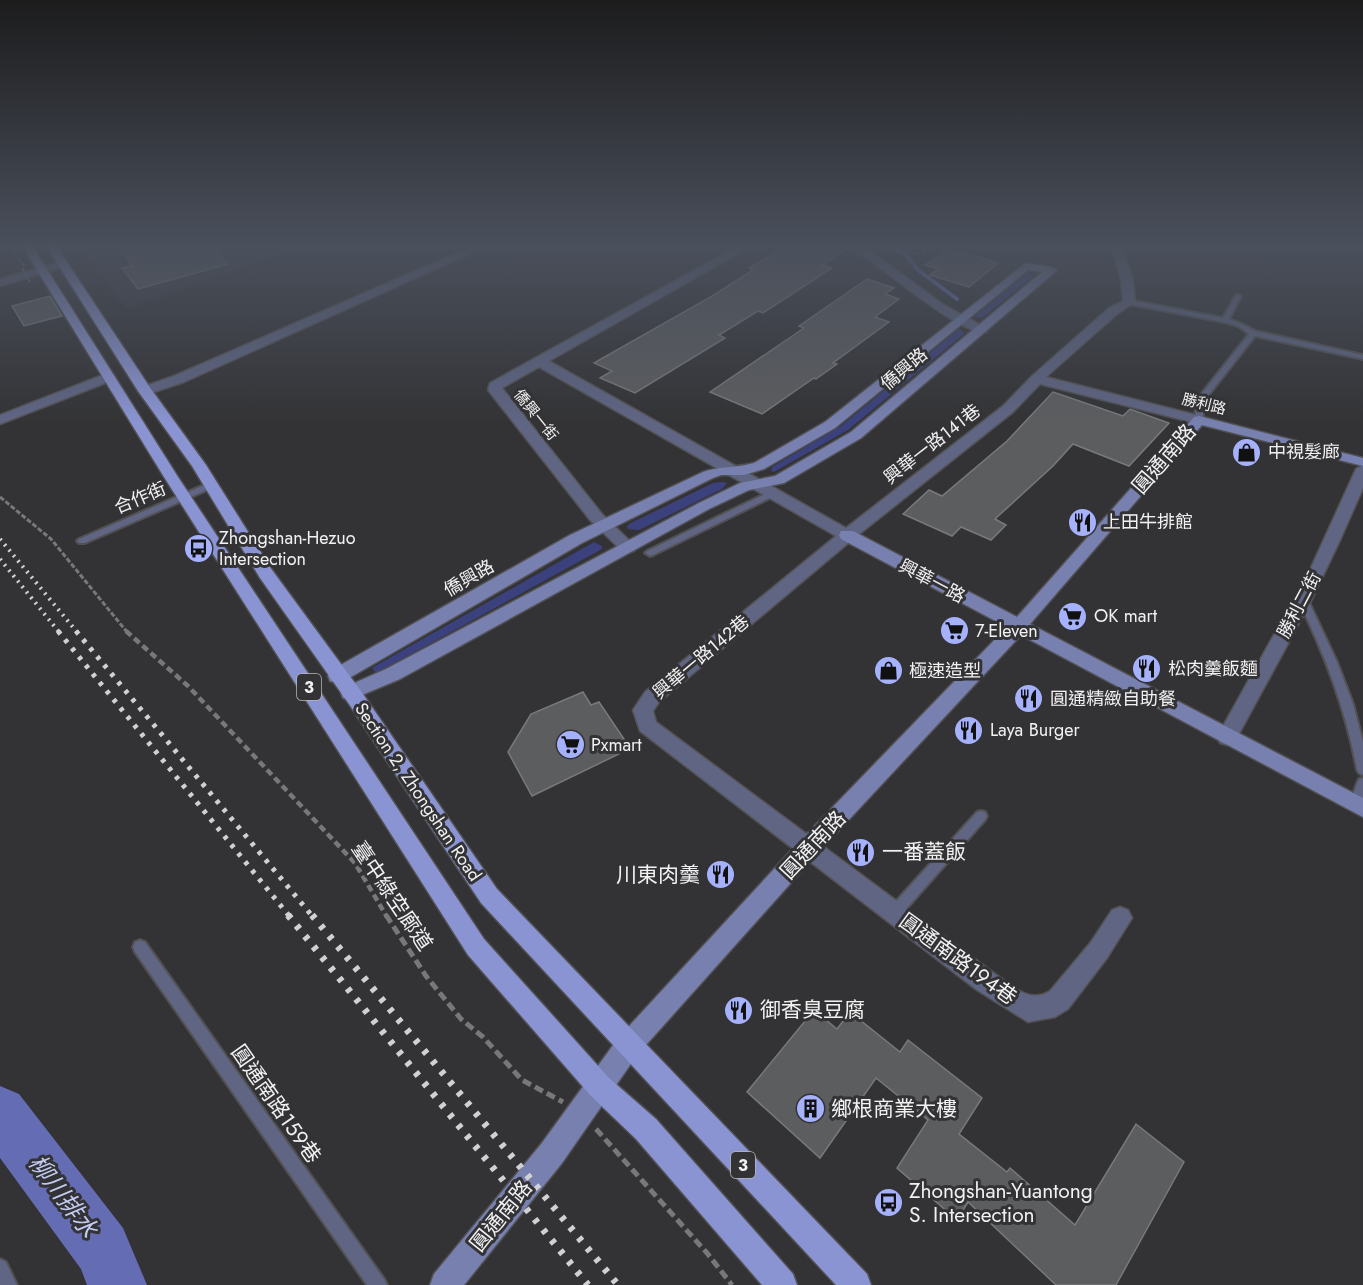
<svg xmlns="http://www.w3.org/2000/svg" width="1363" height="1285" viewBox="0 0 1363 1285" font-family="Jost,'Noto Sans TC',sans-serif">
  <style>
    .built { fill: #393a42 }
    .green { fill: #3b417d }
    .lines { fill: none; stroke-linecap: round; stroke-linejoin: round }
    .stream { stroke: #646db3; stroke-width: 4 }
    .river { fill: #646db3; fill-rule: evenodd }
    .building { fill: #5c5d5f; stroke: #78797c; stroke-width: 1.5 }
    .lane-casing { stroke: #515153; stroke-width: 4 }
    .street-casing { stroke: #515153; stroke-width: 3 }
    .secondary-casing { stroke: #515153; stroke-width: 3 }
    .primary-casing { stroke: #515153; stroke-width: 3 }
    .path-far3 { stroke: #78787a; stroke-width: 2; stroke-dasharray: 4 2; stroke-linecap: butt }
    .path-far2 { stroke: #78787a; stroke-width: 3; stroke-dasharray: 5 2; stroke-linecap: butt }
    .path-far1 { stroke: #78787a; stroke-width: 4.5; stroke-dasharray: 7 4; stroke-linecap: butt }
    .path { stroke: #78787a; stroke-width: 5; stroke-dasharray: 9 4.5; stroke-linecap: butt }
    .lane { fill: #5f6583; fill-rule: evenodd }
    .street { fill: #5f6583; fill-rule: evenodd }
    .secondary { fill: #7880b0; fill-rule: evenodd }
    .primary { fill: #8a94d2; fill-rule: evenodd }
    .rail-far2 { stroke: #d1d1d2; stroke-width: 4; stroke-dasharray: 2 5; stroke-linecap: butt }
    .rail-far1 { stroke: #d1d1d2; stroke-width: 5; stroke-dasharray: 4 7; stroke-linecap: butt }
    .rail { stroke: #d1d1d2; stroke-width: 7; stroke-dasharray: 4.5 9; stroke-linecap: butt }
    .path-bridge { stroke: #78787a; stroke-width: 2; stroke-dasharray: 4 2; stroke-linecap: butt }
    .labels { text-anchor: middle; stroke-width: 6; stroke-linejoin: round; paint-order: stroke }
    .far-street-label { font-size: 15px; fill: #f1f1f2; stroke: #333335 }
    .shield { fill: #333335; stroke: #b8b8b9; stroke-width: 1.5 }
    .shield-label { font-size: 16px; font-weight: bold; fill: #f1f1f2 }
    .street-label { font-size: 18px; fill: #f1f1f2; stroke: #333335 }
    .poi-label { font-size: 18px; fill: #f1f1f2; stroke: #333335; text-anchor: start }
    .near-street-label { font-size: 21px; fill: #f1f1f2; stroke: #333335 }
    .near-poi-label { font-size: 21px; fill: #f1f1f2; stroke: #333335; text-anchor: start }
    .near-water-label { font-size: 24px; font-style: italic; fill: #c3cbf2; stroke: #333335 }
  </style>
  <rect width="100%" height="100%" fill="#333335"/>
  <path class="built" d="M80 244H310L126 309Z"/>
  <g class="green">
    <path d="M1028 272 1036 274 982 318 974 317Z"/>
    <path d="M959 329 965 333 848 430 774 472 771 471 772 467 841 426Z"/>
    <path d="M723 482 727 483 722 489 639 530 628 529 627 526 631 523 713 483Z"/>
    <path d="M594 542 602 546V549L384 669 376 673 372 668 396 654Z"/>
  </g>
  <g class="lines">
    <path class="stream" d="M879 244 904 253 918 270 957 299"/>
    <path class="river" d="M0 1086 19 1094 123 1228 147 1285H87L81 1269 0 1158Z"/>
  </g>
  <g class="building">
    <path d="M117 244H209L228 264 138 289 122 268 132 266Z"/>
    <path d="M790 244H817L843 252 822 265 832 268 763 313 758 311 719 335 725 338 635 393 600 378 612 371 594 363 714 295 753 270 749 268Z"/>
    <path d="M946 251 975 256 998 263 969 287 930 275 938 269 925 265Z"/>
    <path d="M867 279 894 288 885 294 899 299 875 317 889 322 833 363 837 364 816 379 814 378 762 414 710 392 804 328 799 326Z"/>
    <path d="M50 296 62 316 24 326 12 306Z"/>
    <path d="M1053 392 1123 416 1130 409 1169 423 1129 466 1073 444 1053 466 995 519 1006 525 991 540 961 527 952 536 903 514 929 490 942 496 1007 441Z"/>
    <path d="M583 692 591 705 599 702 628 745 621 748 623 752 532 796 508 752 531 714Z"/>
    <path d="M814 1010 837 1029 850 1012 900 1052 908 1040 982 1098 959 1134 1007 1172 1010 1168 1075 1225 1136 1124 1184 1162 1116 1285H1056L968 1202 957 1220 897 1168 928 1120 876 1078 820 1158 747 1092Z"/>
  </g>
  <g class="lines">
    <defs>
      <g id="lane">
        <path d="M1236 295 1241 296 1229 319 1242 324 1255 331 1363 355V359L1255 336 1203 402V420L1202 422H1196L1195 402 1249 334 1238 326 1224 322 1129 304 1126 302 1129 300 1223 318Z"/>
        <path d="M211 482 214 483V487L85 543H79L77 541 79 539Z"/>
        <path d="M771 491 774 492V496L653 555 650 556 645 553 647 551Z"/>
        <path d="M1303 597 1308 600 1337 662 1353 704 1363 742V775L1359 773 1357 770C1346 710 1325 654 1298 600Z"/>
        <path d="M1363 778V807L1358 810 1354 809C1350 801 1355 787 1359 779Z"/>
        <path d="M981 811 985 812 987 816 985 820 899 917 894 919 889 917 887 913 889 909 977 812Z"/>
        <path d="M140 940 145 942 384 1279 387 1285H367L135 952 133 947 135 942Z"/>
        <path d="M0 1259 6 1262 17 1285H0Z"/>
      </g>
      <g id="street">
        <path d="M477 244H491L184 382 145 395 138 391 140 388 174 376Z"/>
        <path d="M742 244H755L549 361 846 528 1003 406 1032 376 1109 308 1123 301 1121 280 1111 244H1121L1133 280 1135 302 1117 314 1046 377 1204 417 1206 420 1199 424 1040 384 1013 412 853 539 659 702 653 711 656 722 995 974C1013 986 1029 1004 1050 991L1091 942 1112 910 1120 907 1128 910 1132 918 1107 958 1068 1009 1055 1017 1028 1022 977 990 640 731 633 710 645 692 836 536 539 367 502 388 602 514 636 547 634 551H622L590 520 488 390 490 383Z"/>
        <path d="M838 244H853L870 251 944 305 988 329 986 332C963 337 886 270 863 256 855 251 845 250 838 244Z"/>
        <path d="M63 261 68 264 67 266 0 286V279Z"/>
        <path d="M108 373 113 374 115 377 113 380 0 424V415Z"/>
        <path d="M1363 465V488L1341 538 1309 605 1234 743 1227 745 1220 743 1217 737 1309 572 1356 469Z"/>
      </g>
      <g id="secondary">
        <path d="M1026 263 1051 267 1057 270 861 438 784 483 749 490 709 509 400 679 350 700 343 698 341 693 343 688 386 669 699 503 740 483 775 476 851 432 1042 272 1028 270 835 428 764 469 744 475H721L713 478 582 543 344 681 337 683 330 681 328 676 330 671 570 535 703 472C720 466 737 468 754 463L825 422Z"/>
        <path d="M1199 416 1363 458V466L1202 425 1030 624 1363 798V817L1021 635 815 856 637 1055 562 1163 464 1285H430L434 1274 542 1143 619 1037 799 842 1007 627 841 539 839 535 841 531H853L1017 617 1194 417Z"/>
      </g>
      <g id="primary">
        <path d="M21 244H31L178 477 484 939 609 1078 656 1119 793 1274 797 1285H762L636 1139 591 1096 468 955 164 477Z"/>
        <path d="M45 244H55L151 389 206 465 272 570 363 694 497 889 867 1274 871 1285H836L481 903 349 704 260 578 192 466 138 391Z"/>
      </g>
    </defs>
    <use href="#lane" class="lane-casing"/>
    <use href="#street" class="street-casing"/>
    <use href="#secondary" class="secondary-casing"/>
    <use href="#primary" class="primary-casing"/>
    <path class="path-far3" d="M912 246 922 247 927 251C920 256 913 255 907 249Z"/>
    <path class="path-far2" d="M0 497 51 539 127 632"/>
    <path class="path-far1" d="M126 631 188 686 355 863 387 917"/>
    <g class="path">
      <path d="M386 915 426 976 461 1019 483 1037 522 1080 563 1102"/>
      <path d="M596 1129 707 1253 732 1285"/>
    </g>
    <use href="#lane" class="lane"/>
    <use href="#street" class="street"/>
    <use href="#secondary" class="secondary"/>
    <use href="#primary" class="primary"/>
    <g class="rail-far2">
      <path d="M0 539 77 632"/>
      <path d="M0 559 59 632"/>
    </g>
    <g class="rail-far1">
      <path d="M58 631 290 917"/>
      <path d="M76 631 313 917"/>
    </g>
    <g class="rail">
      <path d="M288 915 588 1285"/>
      <path d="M312 915 618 1285"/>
    </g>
    <path class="path-bridge" d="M30 282 23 270 24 265 12 250 36 244"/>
  </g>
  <linearGradient id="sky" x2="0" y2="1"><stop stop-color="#1c1c1d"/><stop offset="0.58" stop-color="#4a505c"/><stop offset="1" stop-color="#4a505c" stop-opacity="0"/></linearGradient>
  <rect width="1363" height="424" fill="url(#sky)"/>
  <defs>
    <symbol id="shop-disc" viewBox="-11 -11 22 22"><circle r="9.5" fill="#a6b1fc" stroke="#333335"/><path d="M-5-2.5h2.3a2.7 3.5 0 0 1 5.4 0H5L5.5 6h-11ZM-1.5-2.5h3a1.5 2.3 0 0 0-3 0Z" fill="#111"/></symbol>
    <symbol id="restaurant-disc" viewBox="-11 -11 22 22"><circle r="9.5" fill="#a6b1fc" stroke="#333335"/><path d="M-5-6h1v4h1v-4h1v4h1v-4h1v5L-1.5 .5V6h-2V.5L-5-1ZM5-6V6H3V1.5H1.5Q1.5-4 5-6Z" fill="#111"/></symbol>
    <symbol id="bus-disc" viewBox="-11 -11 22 22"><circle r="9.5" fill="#a6b1fc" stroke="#333335"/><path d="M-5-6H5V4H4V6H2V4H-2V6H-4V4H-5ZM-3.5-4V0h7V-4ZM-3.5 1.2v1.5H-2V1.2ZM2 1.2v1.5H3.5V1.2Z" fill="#111"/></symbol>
    <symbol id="supermarket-disc" viewBox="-11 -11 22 22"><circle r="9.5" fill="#a6b1fc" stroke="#333335"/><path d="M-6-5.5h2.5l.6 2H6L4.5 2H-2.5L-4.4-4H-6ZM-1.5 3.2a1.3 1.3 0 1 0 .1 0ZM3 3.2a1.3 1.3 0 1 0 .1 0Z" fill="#111"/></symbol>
    <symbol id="building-disc" viewBox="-11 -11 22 22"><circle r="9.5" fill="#a6b1fc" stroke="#333335"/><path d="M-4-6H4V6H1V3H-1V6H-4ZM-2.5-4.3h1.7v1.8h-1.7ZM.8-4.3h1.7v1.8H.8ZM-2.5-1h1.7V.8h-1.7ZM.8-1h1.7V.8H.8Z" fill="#111"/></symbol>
  </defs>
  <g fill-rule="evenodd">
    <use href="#shop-disc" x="1230" y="436" width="33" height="33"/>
    <use href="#restaurant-disc" x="1066" y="506" width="33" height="33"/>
    <use href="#bus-disc" x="182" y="532" width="33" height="33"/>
    <use href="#supermarket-disc" x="1056" y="600" width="33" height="33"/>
    <use href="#supermarket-disc" x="938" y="614" width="33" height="33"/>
    <use href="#restaurant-disc" x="1130" y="652" width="33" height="33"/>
    <use href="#shop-disc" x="872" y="654" width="33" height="33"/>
    <use href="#restaurant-disc" x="1012" y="682" width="33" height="33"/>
    <use href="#restaurant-disc" x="952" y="714" width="33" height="33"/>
    <use href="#supermarket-disc" x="554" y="728" width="33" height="33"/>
    <use href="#restaurant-disc" x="844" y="836" width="33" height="33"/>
    <use href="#restaurant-disc" x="704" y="858" width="33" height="33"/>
    <use href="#restaurant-disc" x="722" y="994" width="33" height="33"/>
    <use href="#building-disc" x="794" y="1092" width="33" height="33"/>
    <use href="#bus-disc" x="872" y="1186" width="33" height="33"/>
  </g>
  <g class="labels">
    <g class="far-street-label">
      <text transform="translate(1204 404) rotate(14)" y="5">勝利路</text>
      <text transform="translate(536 415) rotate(51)" y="5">僑興一街</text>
    </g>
    <g class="shield">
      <rect x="297" y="674" width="24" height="26" rx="4.5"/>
      <rect x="731" y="1152" width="24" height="26" rx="4.5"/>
    </g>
    <g class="shield-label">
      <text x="309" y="693">3</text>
      <text x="743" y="1171">3</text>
    </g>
    <g class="street-label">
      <text transform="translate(904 369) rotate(-40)" y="6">僑興路</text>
      <text transform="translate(932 444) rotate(-38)" y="6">興華一路141巷</text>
      <text transform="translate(140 498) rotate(-23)" y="6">合作街</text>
      <text transform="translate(469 578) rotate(-30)" y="6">僑興路</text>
      <text transform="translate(932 581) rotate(28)" y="6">興華一路</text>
      <text transform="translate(1299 605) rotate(-62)" y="6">勝利二街</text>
      <text transform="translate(701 657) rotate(-40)" y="6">興華一路142巷</text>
      <text transform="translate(418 792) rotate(56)" y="6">Section 2, Zhongshan Road</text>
    </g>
    <g class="poi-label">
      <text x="1268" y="458">中視髮廊</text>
      <text x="1103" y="528">上田牛排館</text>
      <text x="219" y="544">Zhongshan-Hezuo<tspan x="219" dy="21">Intersection</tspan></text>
      <text x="1094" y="622">OK mart</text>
      <text x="975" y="637">7-Eleven</text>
      <text x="1168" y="675">松肉羹飯麵</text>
      <text x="909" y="677">極速造型</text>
      <text x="1050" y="705">圓通精緻自助餐</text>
      <text x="990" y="736">Laya Burger</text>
      <text x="591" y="751">Pxmart</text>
    </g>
    <g class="near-street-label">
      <text transform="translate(1164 459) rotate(-49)" y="7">圓通南路</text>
      <text transform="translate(813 845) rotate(-47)" y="7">圓通南路</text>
      <text transform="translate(392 896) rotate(56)" y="7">臺中綠空廊道</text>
      <text transform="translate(958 959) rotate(36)" y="7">圓通南路194巷</text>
      <text transform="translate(276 1104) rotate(55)" y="7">圓通南路159巷</text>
      <text transform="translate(501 1216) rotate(-51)" y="7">圓通南路</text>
    </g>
    <g class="near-poi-label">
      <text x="882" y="859">一番蓋飯</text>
      <text x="700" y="882" text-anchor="end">川東肉羹</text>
      <text x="760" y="1017">御香臭豆腐</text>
      <text x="831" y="1116">鄉根商業大樓</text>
      <text x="909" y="1198">Zhongshan-Yuantong<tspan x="909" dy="24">S. Intersection</tspan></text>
    </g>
    <g class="near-water-label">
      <text transform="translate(63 1196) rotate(53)" y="8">柳川排水</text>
    </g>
  </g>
</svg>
